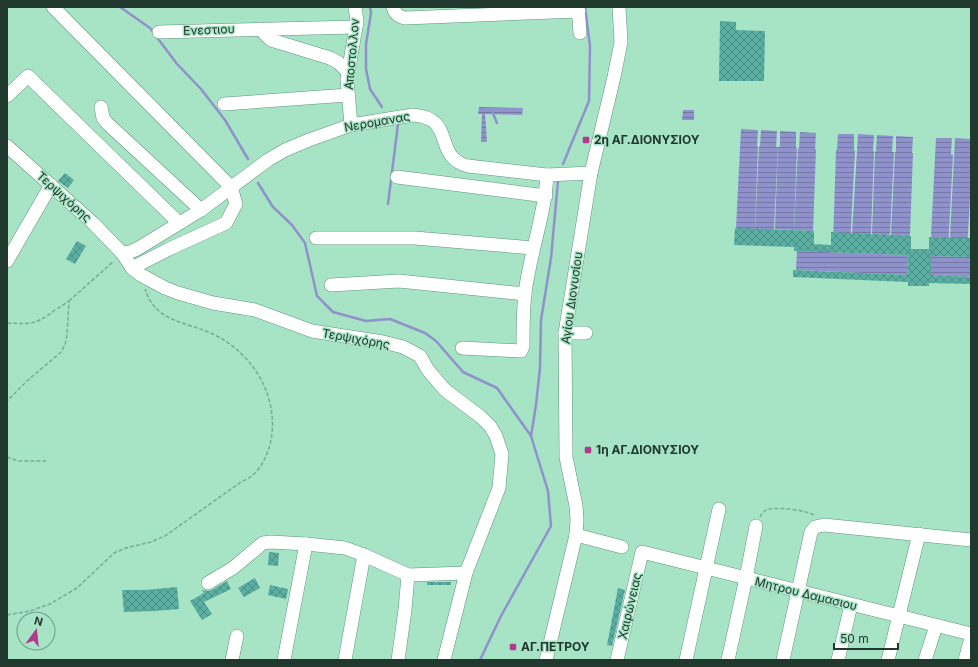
<svg xmlns="http://www.w3.org/2000/svg" width="978" height="667" viewBox="0 0 978 667" font-family="Inter,sans-serif">
  <style>
    .water { fill: url(#water-rules) }
    .lines { fill: none; stroke-linecap: round; stroke-linejoin: round }
    .stream { stroke: #9092cc; stroke-width: 2.5 }
    .building { fill: url(#building-cross-hatch) }
    .minor-casing { stroke: #5c967b; stroke-width: 14 }
    .path { stroke: #7aab93; stroke-width: 1.5; stroke-dasharray: 4 2; stroke-linecap: butt }
    .minor { stroke: #fff; stroke-width: 13 }
    .poi-dot { fill: #b43a8e; stroke: #a7e3c5; stroke-width: 1.5 }
    .labels { text-anchor: middle; stroke-width: 3; stroke-linejoin: round; paint-order: stroke }
    .street-label { font-size: 12px; fill: #20382d; stroke: #a7e3c5 }
    .poi-label { font-size: 12px; font-weight: bold; fill: #20382d; stroke: #a7e3c5; text-anchor: start }
  </style>
  <defs>
    <pattern id="water-rules" width="6" height="5" patternUnits="userSpaceOnUse"><rect width="6" height="5" fill="#9092cc"/><path d="M0 2.5h6" fill="none" stroke="#7578a6"/></pattern>
    <pattern id="building-cross-hatch" width="8" height="8" patternUnits="userSpaceOnUse"><rect width="8" height="8" fill="#5aaea2"/><path d="M0 0l8 8M0 8l8-8" fill="none" stroke="#4a8f84"/></pattern>
  </defs>
  <rect width="100%" height="100%" fill="#a7e3c5"/>
  <g class="water">
    <path d="M479 107 523 108 522 115 485 114 487 142H481L482 114H478Z"/>
    <path d="M683 110H694V120H682Z"/>
    <path d="M741 129 758 130 757 146 758 147 755 228 737 241V228H736Z"/>
    <path d="M761 130 777 131 776 147H778L774 229 773 230 755 229 759 147 760 146Z"/>
    <path d="M780 131 796 132V148H797L794 230H792L775 229 778 147H780Z"/>
    <path d="M800 132 816 133 815 149H816L813 231H812L794 230 798 148H799Z"/>
    <path d="M838 134H854V150L855 151 850 246 843 233H842L833 245 836 150H837Z"/>
    <path d="M858 134 874 135 873 151H874L871 233 870 234 869 247 863 234 861 233 853 246V233H852Z"/>
    <path d="M877 135 893 136 892 152H894L890 234H889V248L882 247V235L880 234V247H872L873 234 872 233 875 152 876 151Z"/>
    <path d="M896 136 913 137 912 153H913L910 235H909L908 249 901 248 902 235H900L899 248H892V235L891 234 895 152H896Z"/>
    <path d="M936 138H952L951 154 953 155 948 250H941V237H939L938 250 931 249 932 236H931Z"/>
    <path d="M955 138 971 139V181L967 251 960 238H958L951 250V237H950Z"/>
    <path d="M797 251 908 255 907 275 796 270Z"/>
    <path d="M931 256 971 257V277L931 275Z"/>
  </g>
  <g class="lines">
    <g class="stream">
      <path d="M120 7 150 28 177 64 201 89 225 120 248 159"/>
      <path d="M370 7 371 13 366 44V69L370 89 382 107"/>
      <path d="M492 111 497 123"/>
      <path d="M563 164 589 101 590 46 585 7"/>
      <path d="M258 183 273 207 292 225 305 243 317 296 333 312 366 321 390 319 425 333 436 341 463 372 497 388 531 436"/>
      <path d="M388 204 398 124"/>
      <path d="M480 660 501 616 551 526 548 491 531 436 536 405 540 368 541 320 551 258 558 181"/>
    </g>
  </g>
  <g class="building">
    <path d="M720 21 736 22V30L765 31 764 81H719Z"/>
    <path d="M65 173 74 180 68 188 58 181Z"/>
    <path d="M735 228 814 231V244L831 245V232L911 236V249H929V237L971 238 970 257 931 256V275L971 277V284L929 283V286H908V282L793 277V270L907 275 908 255 794 251V247L734 245Z"/>
    <path d="M77 241 86 246 75 264 66 259Z"/>
    <path d="M269 552 279 553 278 566 268 565Z"/>
    <path d="M255 578 260 588 244 597 238 588Z"/>
    <path d="M227 581 231 589 204 602 212 614 202 620 190 601 204 593 202 590 208 591 212 590Z"/>
    <rect x="427" y="582" width="24" height="3"/>
    <path d="M270 585 288 589 286 599 268 595Z"/>
    <path d="M177 587 179 609 154 611 124 612 122 590H145Z"/>
    <path d="M618 588 625 590 612 646 607 645Z"/>
  </g>
  <g class="lines">
    <defs>
      <g id="minor">
        <path d="M53 7 231 187 236 204 226 223 169 249 132 268"/>
        <path d="M393 7C395 14 398 16 405 18L579 11"/>
        <path d="M578 7 580 33"/>
        <path d="M260 29 271 40 330 58 339 63 348 72"/>
        <path d="M159 32 356 27"/>
        <path d="M7 96 28 76 179 223"/>
        <path d="M224 104 348 95"/>
        <path d="M101 107 103 118 107 123 201 210"/>
        <path d="M351 125 347 79 357 21 355 7"/>
        <path d="M7 146 94 224 122 253 132 268 141 275 165 288 178 293 213 303 255 310 312 331 383 342 403 347 420 356 428 370 445 390 481 417 490 426 496 436 502 454 499 488 466 573 444 660"/>
        <path d="M397 177 546 196"/>
        <path d="M316 238H415L533 248"/>
        <path d="M122 253 130 252 137 249 201 210 268 160 285 150 309 140 351 125 413 115C457 118 432 157 468 166L547 175 591 173"/>
        <path d="M7 261 51 185"/>
        <path d="M331 285 399 281 525 294"/>
        <path d="M565 333H586"/>
        <path d="M462 348 521 351 523 346C523 328 523 310 525 293 530 253 545 215 547 175"/>
        <path d="M576 535 622 547"/>
        <path d="M408 575 466 573"/>
        <path d="M208 583 233 568 263 543 271 542 306 544 345 548 364 555 408 575 405 610 398 660"/>
        <path d="M232 660 237 636"/>
        <path d="M284 660 306 544"/>
        <path d="M345 660 364 555"/>
        <path d="M546 660 576 535 577 520 576 506 566 457 565 333 591 173 614 77 621 42 619 7"/>
        <path d="M617 660 642 552 971 634"/>
        <path d="M686 660 719 509"/>
        <path d="M728 660 746 578 756 526"/>
        <path d="M783 660 811 532 815 527 824 525 971 540"/>
        <path d="M838 660 851 605"/>
        <path d="M888 660 919 534"/>
        <path d="M925 660 936 626"/>
        <path d="M965 660 971 638"/>
      </g>
    </defs>
    <use href="#minor" class="minor-casing"/>
    <g class="path">
      <path d="M69 301 114 261"/>
      <path d="M7 323C32 324 35 325 55 310 60 307 65 304 69 301L67 335 65 345 61 352 27 381 7 401"/>
      <path d="M7 457 18 461H46"/>
      <path d="M760 517C761 515 763 512 766 510 775 506 808 510 815 516"/>
      <path d="M7 615 30 611 50 604 77 588 114 553 126 548 151 542 165 536 241 482C245 480 250 478 254 474 264 465 271 446 272 433 276 390 250 352 213 334 185 321 156 323 145 289"/>
    </g>
    <use href="#minor" class="minor"/>
  </g>
  <g class="poi-dot">
    <rect x="582" y="136" width="8" height="8" rx="2"/>
    <rect x="584" y="446" width="8" height="8" rx="2"/>
    <rect x="509" y="643" width="8" height="8" rx="2"/>
  </g>
  <g class="labels">
    <g class="street-label">
      <text transform="translate(209 30) rotate(-2)" y="4">Ενεστιου</text>
      <text transform="translate(352 54) rotate(-85)" y="4">Αποστολλον</text>
      <text transform="translate(377 122) rotate(-10)" y="4">Νερομανας</text>
      <text transform="translate(64 197) rotate(42)" y="4">Τερψιχόρης</text>
      <text transform="translate(572 298) rotate(-82)" y="4">Αγίου Διονυσίου</text>
      <text transform="translate(356 339) rotate(10)" y="4">Τερψιχόρης</text>
      <text transform="translate(806 594) rotate(14)" y="4">Μητρου Δαμασιου</text>
      <text transform="translate(630 606) rotate(-77)" y="4">Χαιρώνειας</text>
    </g>
    <g class="poi-label">
      <text x="594" y="144">2η ΑΓ.ΔΙΟΝΥΣΙΟΥ</text>
      <text x="596" y="454">1η ΑΓ.ΔΙΟΝΥΣΙΟΥ</text>
      <text x="521" y="651">ΑΓ.ΠΕΤΡΟΥ</text>
    </g>
  </g>
  <rect width="978" height="667" fill="none" stroke="#20382d" stroke-width="16"/>
  <g transform="translate(36 631) rotate(15)"><circle r="19" fill="#a7e3c5" stroke="#719f88"/>
  <path d="M0-3L7 15L0 10L-7 15Z" fill="#b43a8e"/>
  <text y="-6" font-size="11" font-weight="bold" text-anchor="middle" fill="#20382d">N</text>
  </g>
  <path d="M834 643v6h64v-6" fill="none" stroke="#20382d" stroke-width="2"/>
  <text x="840" y="643" font-size="12" fill="#20382d" stroke="#a7e3c5" stroke-width="3" paint-order="stroke">50 m</text>
</svg>
